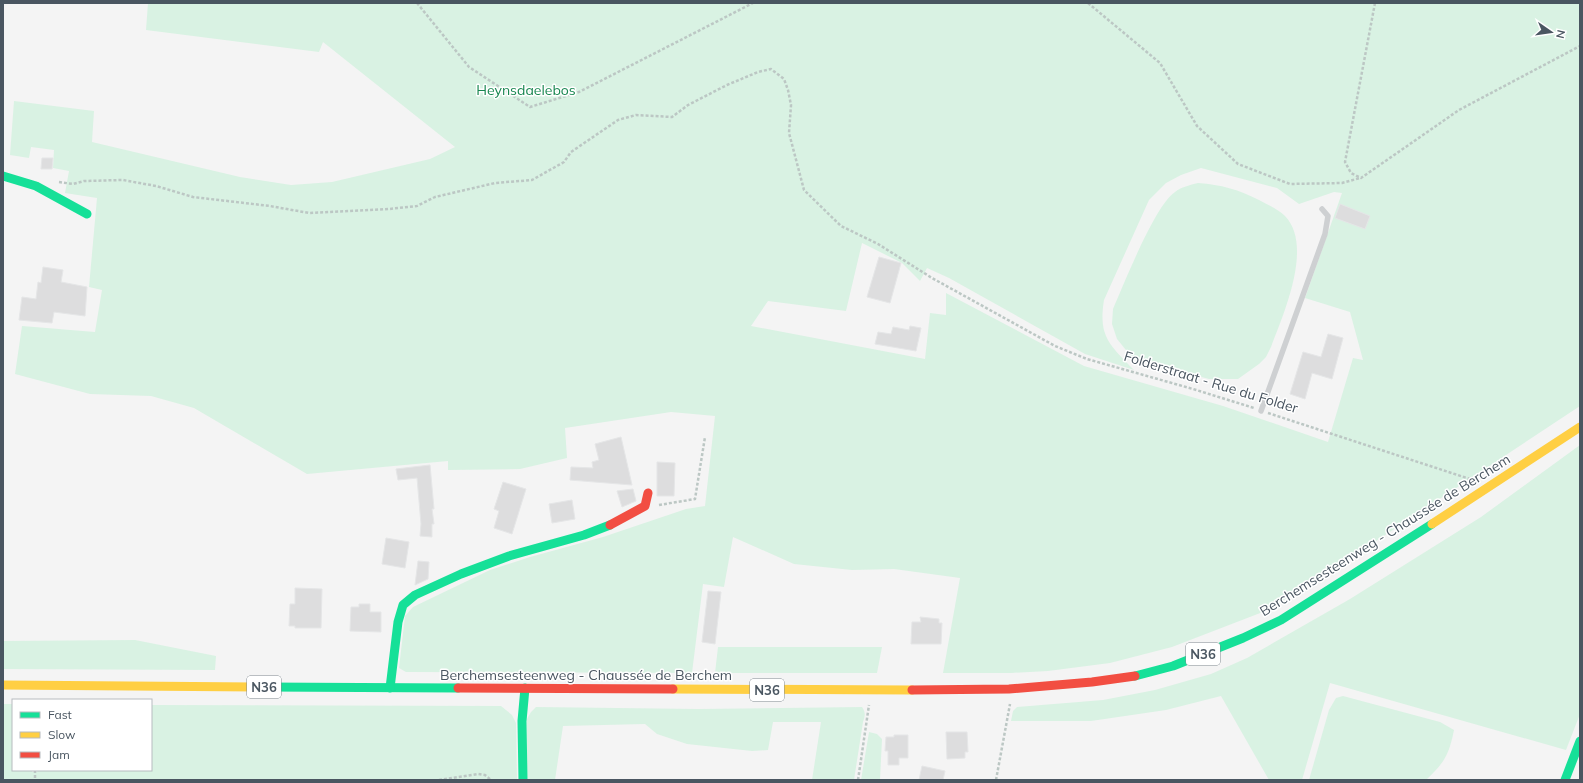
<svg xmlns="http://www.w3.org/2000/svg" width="1583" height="783" viewBox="0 0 1583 783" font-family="Mulish,sans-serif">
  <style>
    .green { fill: #d9f2e3; fill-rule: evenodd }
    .building { fill: #ddddde; stroke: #e5e6e7 }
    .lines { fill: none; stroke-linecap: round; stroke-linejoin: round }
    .path { stroke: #bcc7c4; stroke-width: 2.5; stroke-dasharray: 3 2; stroke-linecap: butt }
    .lane { stroke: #ced0d2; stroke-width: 5.5 }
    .fast { stroke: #16e098; stroke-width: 9 }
    .slow { stroke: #ffcf43; stroke-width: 9 }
    .jam { stroke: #f24e42; stroke-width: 9 }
    .labels { text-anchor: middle; stroke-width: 3; stroke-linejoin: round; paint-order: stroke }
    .shield { fill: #fff; stroke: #808990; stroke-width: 1 }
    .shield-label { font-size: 13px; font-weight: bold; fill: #4a5661 }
    .park-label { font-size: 14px; fill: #17864f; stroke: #fff }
    .street-label { font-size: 14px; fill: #4a5661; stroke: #fff }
  </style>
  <rect width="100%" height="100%" fill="#f4f4f4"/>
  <g class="green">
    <path d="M148 3H1580V406L1364 549 1268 610 1172 647 1110 663 1048 671 1011 673H943L960 578 894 569 852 570 794 564 733 537 724 587 703 584 692 673 406 672 399 668 405 616 413 607 490 570 530 557 603 537 686 509 705 506 715 416 671 412 565 428 567 458 520 469 448 470V461L307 474 194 408 151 396 90 394 15 374 22 326 95 332 102 290 89 287 97 198 65 193 69 171 53 168 54 150 31 147 29 158 10 155 14 101 94 111 92 142 240 177 291 185 332 182 430 159 455 147 323 42 319 52 146 30ZM1201 168 1277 188 1299 204 1334 192 1342 193 1305 298 1350 312 1363 360 1353 358 1328 442 1223 406 1084 366 946 293V315L930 313 925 359 751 326 768 301 846 311 862 243 902 263 920 281 927 268 949 278 1085 354 1134 370C1110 345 1098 337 1104 300L1149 200 1166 183 1181 175Z"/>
    <path d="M1198 183C1222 185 1237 189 1259 200 1268 205 1278 209 1285 216 1314 246 1283 315 1271 347L1266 357 1259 364 1238 379H1209L1141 361 1130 355 1117 339 1112 324 1113 309C1124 284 1155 205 1175 192 1181 187 1190 185 1198 183Z"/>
    <path d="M1580 445V714L1566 750 1330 683 1302 780H1269L1221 696 1166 710 1091 721H1011L1013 711 1017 707 1103 700 1155 690 1211 674 1247 658 1350 599 1481 517Z"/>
    <path d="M135 640 216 656 215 670 3 669V641Z"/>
    <path d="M718 647H882L877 673H715Z"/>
    <path d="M1343 696 1440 722 1454 730C1449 755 1444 763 1426 780H1309L1329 710 1336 698Z"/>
    <path d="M3 704H13V770H32V772H37L38 770H151V705L501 706 512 715 516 723 517 780H3Z"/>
    <path d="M536 707 698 709 862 707C866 713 865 716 863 722L854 780H812L821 722H773L768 750 752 751 687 744 657 734 645 724 563 726 555 780H527V719L531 712Z"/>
    <path d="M869 732 877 734 882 739 880 780H861Z"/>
  </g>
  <g class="building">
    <path d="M42 158H53L52 169H41Z"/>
    <path d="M1340 204 1370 216 1365 229 1335 218Z"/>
    <path d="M879 257 901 263 890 303 867 297Z"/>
    <path d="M43 267 63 270 61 282 87 287 85 316 54 312 52 323 19 320 22 297 36 299 38 282 41 283Z"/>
    <path d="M910 326 921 328 916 351 875 344 878 332 891 334 893 327 909 330Z"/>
    <path d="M1328 334 1343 338 1332 379 1312 373 1305 399 1290 394 1303 352 1321 357Z"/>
    <path d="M621 437 632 485 570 480 571 467 593 468 592 462 599 460 595 444Z"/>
    <path d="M657 462 675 463 674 496H657Z"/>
    <path d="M430 465 434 509H432L434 524H432V537L420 536 421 524 417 478 398 480 396 469Z"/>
    <path d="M503 482 526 489 512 534 494 528 499 511 494 509Z"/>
    <path d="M633 489 636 501 622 507 617 491Z"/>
    <path d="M572 500 575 519 552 523 549 504Z"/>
    <path d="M386 538 409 542 405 568 382 564Z"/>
    <path d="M418 561 429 562 428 579 415 585Z"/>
    <path d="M295 588 322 589 321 628H295V626H289L290 604H295Z"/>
    <path d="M708 591 721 592 715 644 702 642Z"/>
    <path d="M359 604H370V612H381V632L350 631 351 607H359Z"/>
    <path d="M920 617 939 619V623H942L941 644H911L912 622H921Z"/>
    <path d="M946 732H967L968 752H965V758L947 759Z"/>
    <path d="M894 735H908V758H899V765H888V751H885L886 737H894Z"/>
    <path d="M922 766 945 771 943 780H919Z"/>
  </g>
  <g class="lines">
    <g class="path">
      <path d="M417 3 469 67 530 107 579 92 753 3"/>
      <path d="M1088 3 1160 63 1197 126 1238 164 1290 184 1342 183 1360 178"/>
      <path d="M1375 3 1345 162 1351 173 1361 178 1459 110 1580 46"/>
      <path d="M59 182 73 184 84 181 123 180 156 186 193 197 270 206 309 213 389 209 417 206 435 197 495 183 532 180 564 162 571 152 618 120 636 115 672 117 688 105 727 85 758 72 771 69 784 79 788 90 791 105 789 133 804 190 841 226 878 244 932 278 1055 346 1087 359 1193 389 1254 408"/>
      <path d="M1268 413 1473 480"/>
      <path d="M659 505 695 499 705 437"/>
      <path d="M35 770V780"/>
      <path d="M439 780 478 774 485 775 491 780"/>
      <path d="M858 780 869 705"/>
      <path d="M996 780 1010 704"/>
    </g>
    <path class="lane" d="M1261 411 1325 234 1328 216 1322 209"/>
    <g class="fast">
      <path d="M3 176 36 186 87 214"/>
      <path d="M1135 676 1173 666 1243 638 1281 620 1432 524"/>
      <path d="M263 687 458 688"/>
      <path d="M390 688 398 622 403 605 415 595 461 574 509 556 584 535 610 525"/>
      <path d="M523 780 522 721 525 688"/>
      <path d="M1565 780 1580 741"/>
    </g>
    <g class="slow">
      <path d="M1432 524 1580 427"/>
      <path d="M3 685 263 687"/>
      <path d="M673 689 912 690"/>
    </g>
    <g class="jam">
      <path d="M610 525 645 506 648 493"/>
      <path d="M458 688 673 689"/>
      <path d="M912 690 1009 689 1092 682 1135 676"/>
    </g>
  </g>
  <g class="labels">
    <g class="shield">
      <rect x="1186" y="643" width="34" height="22" rx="3"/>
      <rect x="247" y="676" width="34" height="22" rx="3"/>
      <rect x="750" y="679" width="34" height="22" rx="3"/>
    </g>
    <g class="shield-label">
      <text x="1203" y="659">N36</text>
      <text x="264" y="692">N36</text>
      <text x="767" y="695">N36</text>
    </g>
    <g class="park-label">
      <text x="526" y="95">Heynsdaelebos</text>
    </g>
    <g class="street-label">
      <text transform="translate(1211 382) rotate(17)" y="5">Folderstraat - Rue du Folder</text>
      <text transform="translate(1385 535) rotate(-32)" y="5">Berchemsesteenweg - Chaussée de Berchem</text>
      <text x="586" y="680">Berchemsesteenweg - Chaussée de Berchem</text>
    </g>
  </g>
  <rect width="1583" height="783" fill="none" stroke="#4a5661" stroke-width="8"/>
  <rect x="12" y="699" width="140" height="72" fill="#ffffff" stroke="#b7bbc0"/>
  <rect x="20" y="712" width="20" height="6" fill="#16e098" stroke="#b7bbc0"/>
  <text x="48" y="719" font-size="12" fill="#4a5661">Fast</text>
  <rect x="20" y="732" width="20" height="6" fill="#ffcf43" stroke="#b7bbc0"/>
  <text x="48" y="739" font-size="12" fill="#4a5661">Slow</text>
  <rect x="20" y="752" width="20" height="6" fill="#f24e42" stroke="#b7bbc0"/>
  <text x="48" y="759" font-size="12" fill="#4a5661">Jam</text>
  <g transform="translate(1551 32) rotate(103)" stroke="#ffffff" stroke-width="3" paint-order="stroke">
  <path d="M0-3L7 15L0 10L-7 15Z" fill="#4a5661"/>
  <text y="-6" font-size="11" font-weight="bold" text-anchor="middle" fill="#4a5661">N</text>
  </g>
</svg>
